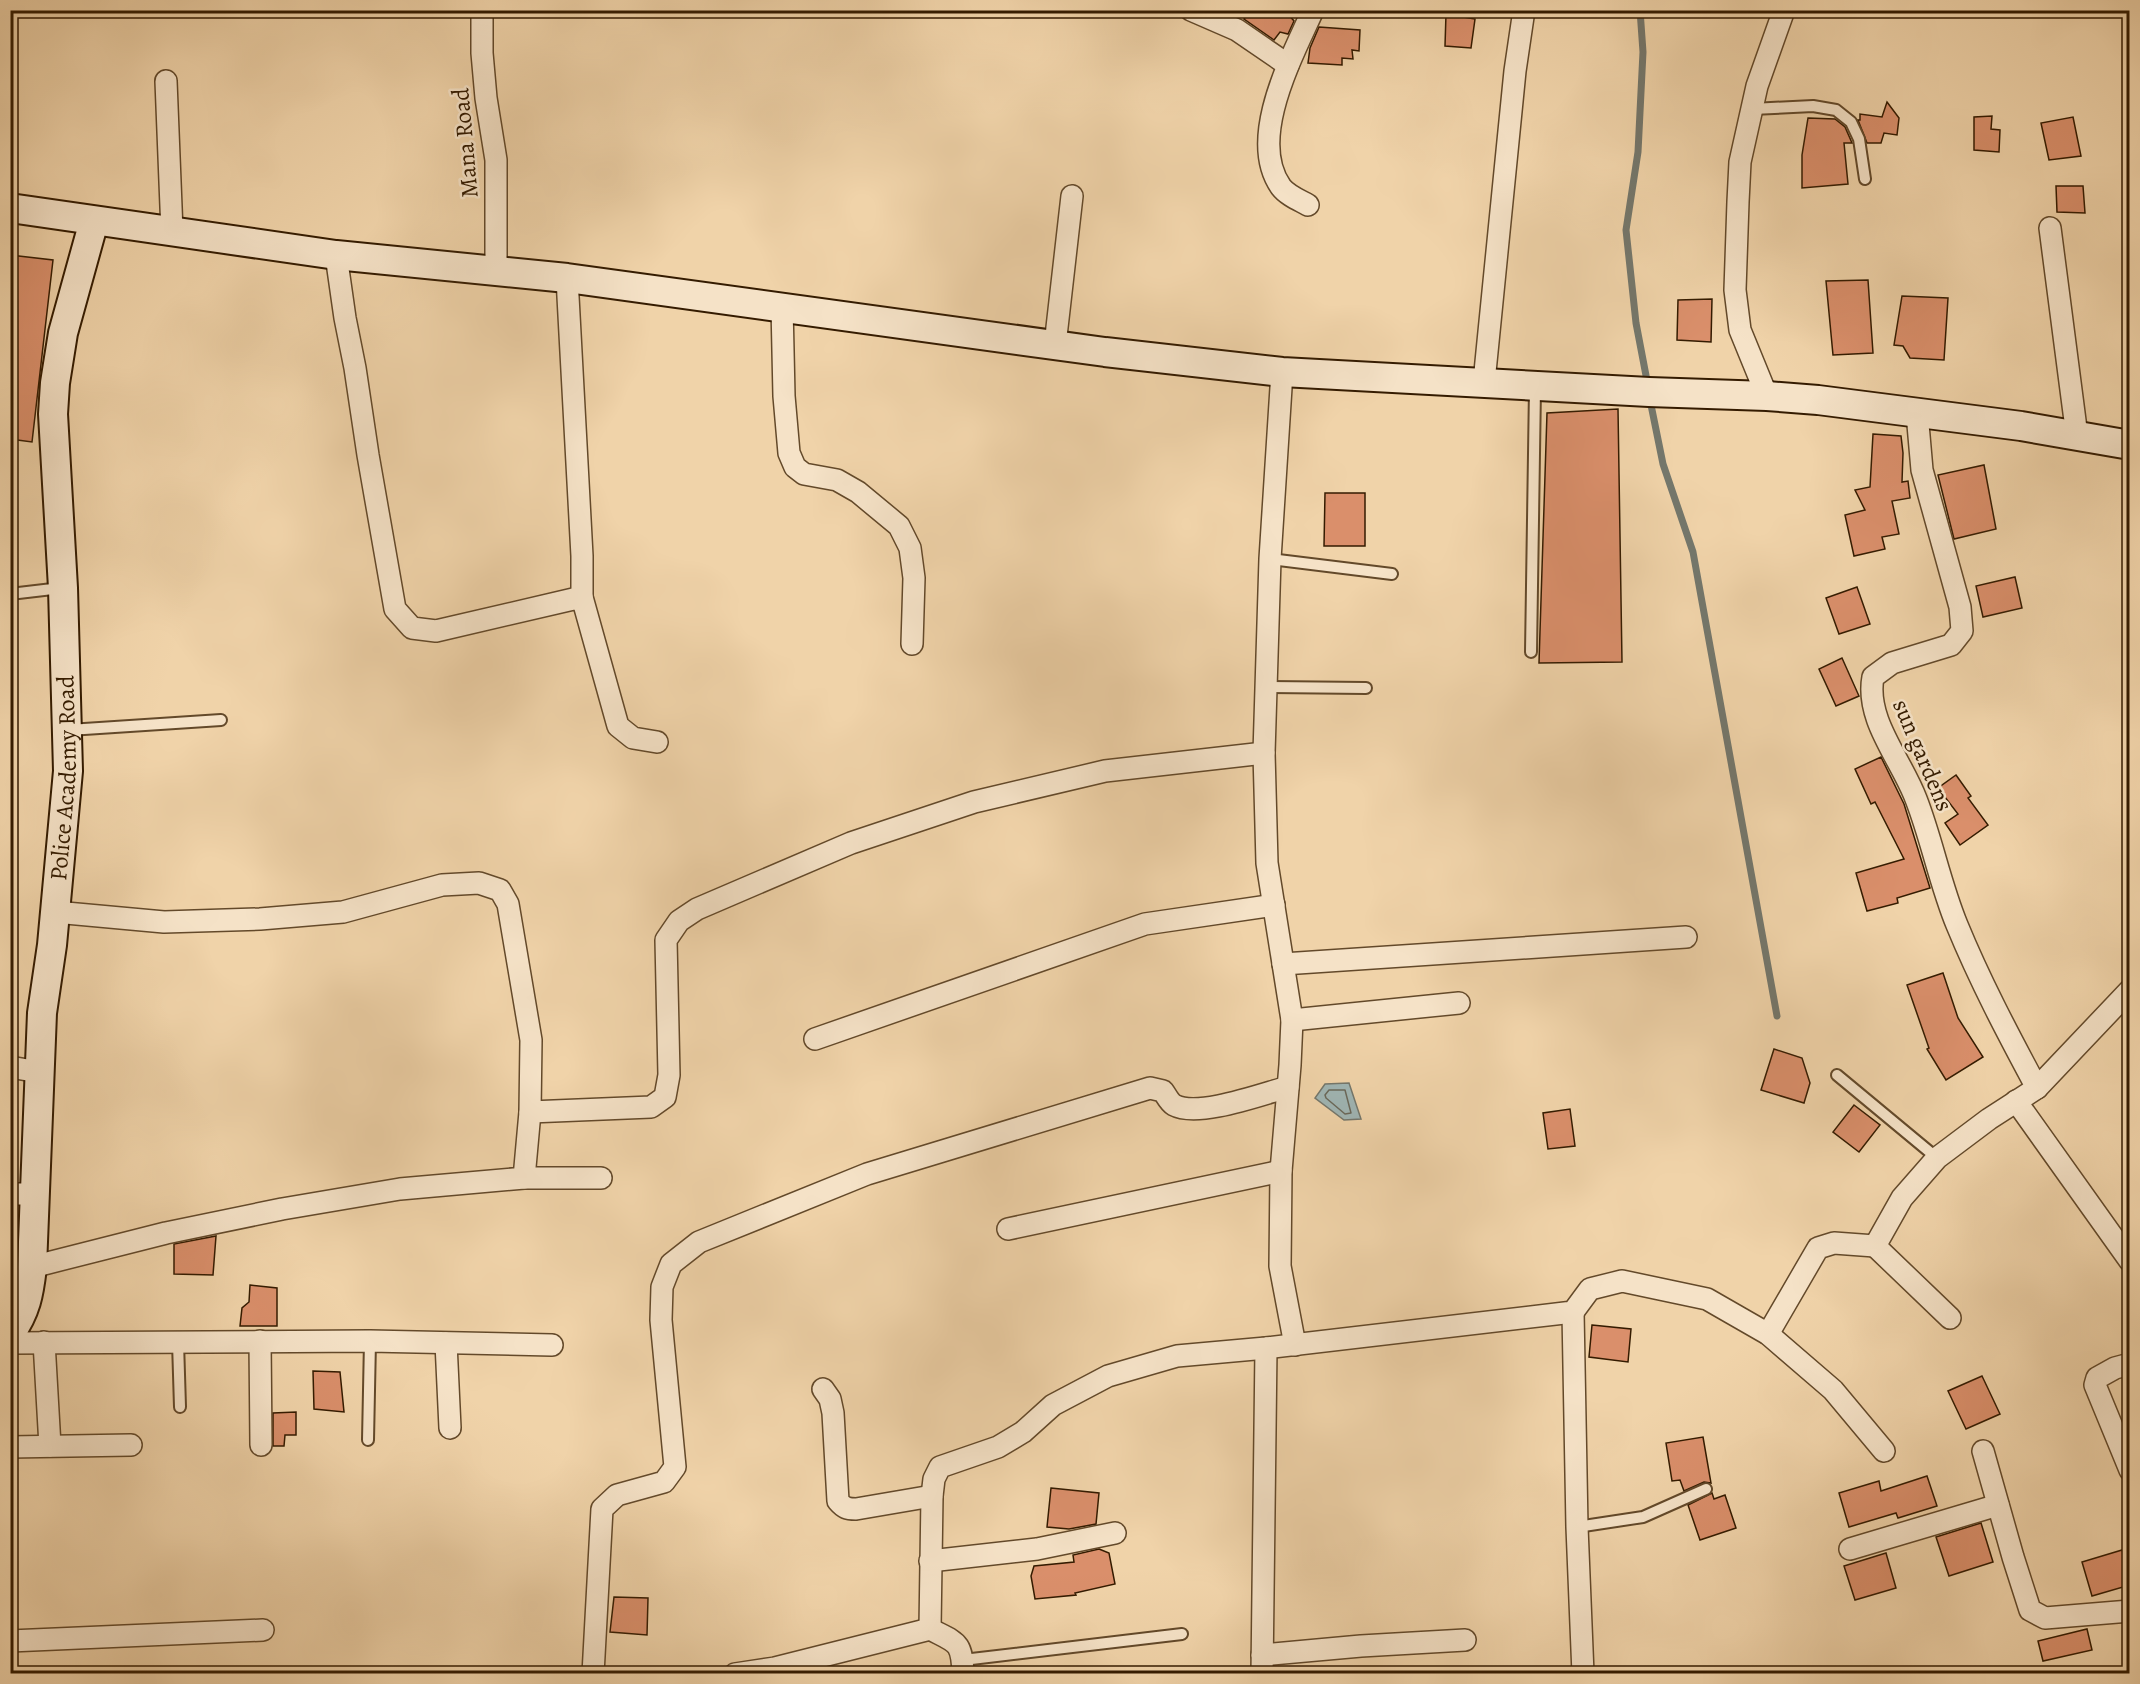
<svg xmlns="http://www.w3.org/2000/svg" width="2140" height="1684" viewBox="0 0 2140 1684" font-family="Alegreya,serif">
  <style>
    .water { fill: #9fb5b4; stroke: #74776c; stroke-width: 1.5 }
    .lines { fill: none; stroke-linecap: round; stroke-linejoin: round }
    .shore { stroke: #6a685a; stroke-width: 1.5 }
    .stream { stroke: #74776c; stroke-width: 7 }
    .building { fill: #da8f6b; stroke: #341b00; stroke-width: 1.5 }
    .lane-casing { stroke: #63492a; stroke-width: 14 }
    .street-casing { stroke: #63492a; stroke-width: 24 }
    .secondary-casing { stroke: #341b00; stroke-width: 32 }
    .lane { stroke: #f5e2c7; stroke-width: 10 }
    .street { stroke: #f5e2c7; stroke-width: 21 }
    .secondary { stroke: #f5e2c7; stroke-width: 28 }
    .labels { text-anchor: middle; stroke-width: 5; stroke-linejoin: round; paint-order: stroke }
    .street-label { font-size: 24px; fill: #341b00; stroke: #f5e2c7 }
  </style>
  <rect width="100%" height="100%" fill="#f0d3a9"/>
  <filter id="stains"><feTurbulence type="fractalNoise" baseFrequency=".00333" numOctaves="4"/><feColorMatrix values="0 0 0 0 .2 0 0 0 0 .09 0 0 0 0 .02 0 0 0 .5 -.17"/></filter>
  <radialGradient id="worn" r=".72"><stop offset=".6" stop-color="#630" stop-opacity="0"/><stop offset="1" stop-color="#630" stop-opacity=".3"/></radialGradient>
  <path class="water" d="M1349 1083 1361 1119 1344 1120 1315 1098 1325 1084Z"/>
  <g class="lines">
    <path class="shore" d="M1329 1090H1345L1351 1113 1345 1114 1326 1098 1325 1095Z"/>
    <g class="stream">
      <path d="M1640 10 1643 52 1638 152 1626 230 1636 323 1648 386"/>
      <path d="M1650 400 1663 464 1693 552 1777 1016"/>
    </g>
  </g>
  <g class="building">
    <path d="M1250 10H1268L1277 17 1287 13 1294 21 1288 34 1280 32 1274 40 1244 19Z"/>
    <path d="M1446 14 1475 19 1471 48 1445 46Z"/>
    <path d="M1319 27 1360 30 1359 51 1352 50 1353 59 1342 58V65L1308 63 1310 48Z"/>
    <path d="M1887 102 1899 118 1897 135 1884 133 1881 143H1867L1858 120H1860V114L1882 117Z"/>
    <path d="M1992 116 1991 129 2000 130 1999 152 1974 150V117Z"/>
    <path d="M2073 117 2081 156 2049 160 2041 123Z"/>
    <path d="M1808 118 1835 119 1845 127 1852 143H1844L1848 184 1802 188V155Z"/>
    <path d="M2056 186H2083L2085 213 2057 212Z"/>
    <path d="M10 255 53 260 32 442 10 439Z"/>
    <path d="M1868 280 1873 353 1833 355 1826 281Z"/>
    <path d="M1902 296 1948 298 1944 360 1910 358 1903 346 1894 345Z"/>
    <path d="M1712 299 1711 342 1677 340 1678 300Z"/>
    <path d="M1618 409 1622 662 1539 663 1547 413Z"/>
    <path d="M1873 434 1901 436 1903 453 1902 482 1908 481 1910 498 1892 501 1899 534 1882 537 1885 549 1854 556 1845 515 1865 510 1855 490 1870 487Z"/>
    <path d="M1984 465 1996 529 1954 539 1938 475Z"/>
    <path d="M1325 493H1365V546H1324Z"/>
    <path d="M2015 577 2022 608 1983 617 1976 586Z"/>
    <path d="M1857 587 1870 624 1839 634 1826 598Z"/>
    <path d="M1842 658 1859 696 1836 706 1819 669Z"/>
    <path d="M1881 757 1904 804 1930 888 1897 898 1898 903 1867 911 1856 873 1904 859 1875 802 1871 804 1855 769Z"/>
    <path d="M1956 775 1971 796 1968 798 1988 825 1960 845 1945 823 1958 814 1938 788Z"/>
    <path d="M1943 973 1958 1018 1983 1057 1946 1080 1927 1049 1929 1048 1907 985Z"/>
    <path d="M1774 1049 1802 1058 1810 1083 1804 1103 1761 1090Z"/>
    <path d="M1854 1105 1880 1125 1859 1152 1833 1132Z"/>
    <path d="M1570 1109 1575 1146 1548 1149 1543 1113Z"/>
    <path d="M216 1236 213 1275 174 1274V1244Z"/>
    <path d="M250 1285 277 1288V1326H240L242 1308 249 1302Z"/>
    <path d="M1592 1325 1631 1329 1628 1362 1589 1357Z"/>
    <path d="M313 1371 340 1372 344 1412 314 1409Z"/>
    <path d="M1982 1376 2000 1414 1966 1429 1948 1391Z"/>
    <path d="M296 1412V1435H285L284 1446H273V1413Z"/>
    <path d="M1703 1437 1711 1483 1704 1482 1684 1491 1680 1480 1672 1481 1666 1443Z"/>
    <path d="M1927 1476 1937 1506 1898 1518 1896 1513 1849 1527 1839 1493 1879 1481 1881 1491Z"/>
    <path d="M1051 1488 1099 1493 1096 1524 1069 1529 1047 1527Z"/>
    <path d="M1712 1493 1714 1499 1725 1495 1736 1528 1700 1540 1688 1505Z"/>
    <path d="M1981 1523 1993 1562 1949 1576 1936 1537Z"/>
    <path d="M1099 1549 1109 1553 1115 1584 1075 1593 1076 1595 1035 1599 1031 1576 1034 1566 1074 1562 1073 1555Z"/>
    <path d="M2122 1550 2130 1573V1585L2092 1596 2082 1562Z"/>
    <path d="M1886 1553 1896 1588 1855 1600 1844 1566Z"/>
    <path d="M614 1597 648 1598 647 1635 610 1632Z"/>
    <path d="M2087 1629 2092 1650 2043 1661 2038 1641Z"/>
  </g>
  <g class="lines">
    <defs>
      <g id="lane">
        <path d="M1752 109 1813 106 1836 110 1851 122 1859 139 1865 179"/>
        <path d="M1270 559 1392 574"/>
        <path d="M10 594 61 588"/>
        <path d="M1531 652 1535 388"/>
        <path d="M1266 687 1366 688"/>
        <path d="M69 730 221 720"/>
        <path d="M1837 1075 1937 1158"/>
        <path d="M178 1342 180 1407"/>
        <path d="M368 1440 370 1341"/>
        <path d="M1577 1527 1643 1517 1706 1489"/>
        <path d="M963 1660 1182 1634"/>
      </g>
      <g id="street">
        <path d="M482 10V53L486 98 496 160V270"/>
        <path d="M1191 10 1237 30 1288 65"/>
        <path d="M166 81 172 232"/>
        <path d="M1308 205C1299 200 1287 195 1281 187 1247 139 1292 57 1313 10"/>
        <path d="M2050 228 2077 436"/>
        <path d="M336 255 345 318 355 368 368 455 395 609 412 628 436 631 582 597 618 726 633 738 657 742"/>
        <path d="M567 278 582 556V597"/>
        <path d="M782 306 784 396 789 453 795 467 804 474 837 480 858 492 899 526 910 548 914 578 912 644"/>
        <path d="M1055 345 1072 196"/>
        <path d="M1282 372 1270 559 1264 753 1267 863 1292 1020 1290 1065 1281 1171 1280 1266 1295 1345"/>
        <path d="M1484 382 1515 71 1524 10"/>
        <path d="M1767 396 1740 330 1735 290 1738 202 1740 162 1757 86 1784 10"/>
        <path d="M1917 413 1922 470 1960 607 1962 631 1951 645 1892 663 1873 677C1865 720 1901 759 1916 799 1932 840 1940 884 1957 925 1980 981 2008 1034 2037 1088"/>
        <path d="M1283 964 1686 937"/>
        <path d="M1292 1020 1459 1003"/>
        <path d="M815 1039 1145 924 1274 905"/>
        <path d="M10 1067 39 1072"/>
        <path d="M2016 1101 2130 1261"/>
        <path d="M530 1112 651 1107 665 1097 669 1075 666 940 679 921 697 909 851 843 974 802 1105 771 1264 753"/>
        <path d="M524 1178H601"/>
        <path d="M10 1194H35"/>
        <path d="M1008 1229 1281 1171"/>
        <path d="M32 1267 166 1233 282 1209 400 1189 524 1178 530 1112 531 1040 508 904 500 890 479 883 442 885 343 912 260 919 164 922 55 912"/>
        <path d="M1573 1312 1577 1527 1583 1674"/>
        <path d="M1950 1318 1875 1246 1902 1198 1937 1158 1989 1119 2037 1088 2130 990"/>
        <path d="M1768 1334 1818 1248 1834 1243 1875 1246"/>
        <path d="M260 1341 261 1445"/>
        <path d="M44 1342 50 1446"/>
        <path d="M10 1343 370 1341 552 1345"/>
        <path d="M446 1343 450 1428"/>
        <path d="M2130 1364 2115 1368 2097 1378 2095 1385 2130 1470"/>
        <path d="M823 1389 830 1399 833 1413 838 1501C844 1508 847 1509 856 1509L932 1496"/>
        <path d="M10 1447 131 1445"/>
        <path d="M1983 1451 2013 1557 2030 1610 2045 1618 2130 1611"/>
        <path d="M1850 1549 1998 1505"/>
        <path d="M930 1561 1037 1549 1115 1533"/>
        <path d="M930 1629 932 1496 934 1479 940 1467 998 1447 1023 1432 1053 1405 1108 1376 1177 1356 1266 1348 1573 1312 1590 1289 1622 1281 1707 1299 1768 1334 1833 1390 1884 1451"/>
        <path d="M10 1641 263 1630"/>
        <path d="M1262 1655 1361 1646 1465 1640"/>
        <path d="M593 1674 602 1509 617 1495 664 1482 675 1467 661 1320 662 1287 671 1264 699 1242 867 1174 1150 1088 1163 1091C1166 1095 1169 1102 1174 1105 1198 1118 1262 1094 1288 1087"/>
        <path d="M735 1674 775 1668 930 1629C957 1643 962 1641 963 1674"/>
        <path d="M1262 1674 1266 1348"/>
      </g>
      <g id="secondary">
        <path d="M10 208 336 255 567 278 1105 352 1282 372 1649 392 1767 396 1818 400 2021 426 2130 445"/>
        <path id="s1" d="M10 1334C26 1311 29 1294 32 1267L42 1013 52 945 68 771 63 588 53 414 55 383 63 333 94 221"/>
      </g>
    </defs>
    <use href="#lane" class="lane-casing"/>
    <use href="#street" class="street-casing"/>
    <use href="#secondary" class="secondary-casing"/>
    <use href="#lane" class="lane"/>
    <use href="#street" class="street"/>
    <use href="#secondary" class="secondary"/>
  </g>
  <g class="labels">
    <g class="street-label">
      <text transform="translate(465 143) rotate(-95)" y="8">Mana Road</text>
      <text transform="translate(1923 755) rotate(67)" y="8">sun gardens</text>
      <text dy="8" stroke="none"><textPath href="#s1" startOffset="562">Police Academy Road</textPath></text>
    </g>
  </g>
  <rect width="2140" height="1684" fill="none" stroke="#f0d3a9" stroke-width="36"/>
  <rect x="12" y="12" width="2116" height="1660" fill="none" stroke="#341b00" stroke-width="3"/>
  <rect x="18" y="18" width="2104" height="1648" fill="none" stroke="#341b00" stroke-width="1.5"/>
  <rect width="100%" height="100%" filter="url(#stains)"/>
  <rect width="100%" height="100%" fill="url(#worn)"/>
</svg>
